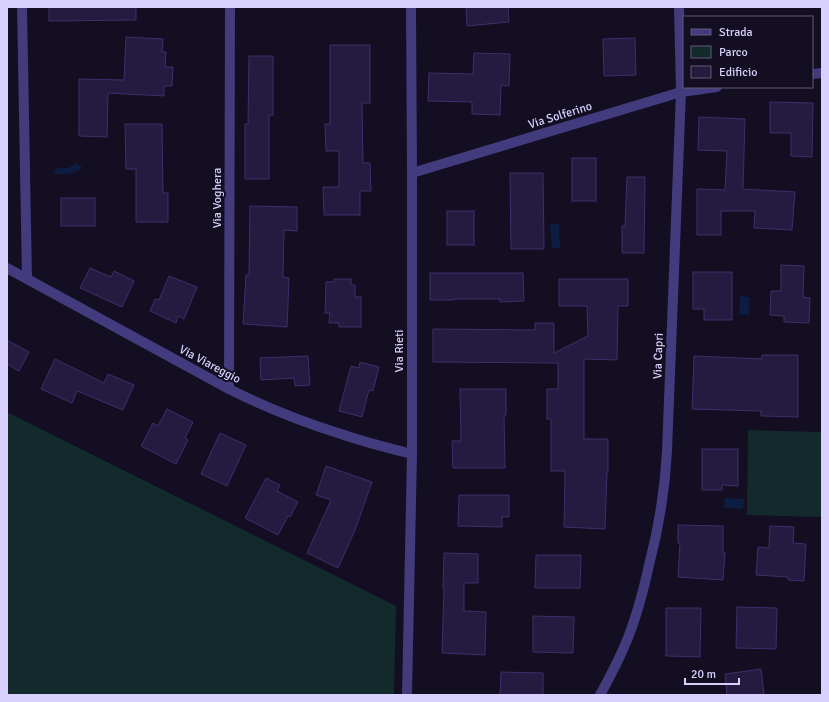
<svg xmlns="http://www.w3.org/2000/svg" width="829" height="702" viewBox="0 0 829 702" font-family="Signika,sans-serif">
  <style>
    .green { fill: #122a2b }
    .water { fill: #0d1d41 }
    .building { fill: #251b41; stroke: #3f2e6c }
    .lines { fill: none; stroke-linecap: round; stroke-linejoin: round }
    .street { stroke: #423b7e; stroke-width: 10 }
    .labels { text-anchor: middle; stroke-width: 4; stroke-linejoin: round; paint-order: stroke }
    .street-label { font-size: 12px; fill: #d8d0fd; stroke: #130e21 }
  </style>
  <rect width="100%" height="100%" fill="#130e21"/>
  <g class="green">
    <path d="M7 412 396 606 394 695H7Z"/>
    <path d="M748 430 822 432V517L747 515Z"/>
  </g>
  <g class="water">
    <path d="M77 163 82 167C75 175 64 175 54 174L56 168C65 169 70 168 77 163Z"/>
    <path d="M550 224H559L560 248H552Z"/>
    <path d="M740 296 749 297V315H739Z"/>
    <path d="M725 498 744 499 743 509 724 508Z"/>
  </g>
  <g class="building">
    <path d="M49 7H136V20L49 21Z"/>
    <path d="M466 7H508L509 22 467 26Z"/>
    <path d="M126 37 163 39 162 52H166L165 67H173L172 86H164V96L108 93 107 137 79 136V79L124 80Z"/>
    <path d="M635 38 636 75 604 76 603 39Z"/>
    <path d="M330 45H370V103H362L363 163H370L371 191H360V215H324L323 187H339V151H326L325 124H330Z"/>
    <path d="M474 53 510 54 509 86 501 85 500 115 472 114V102L428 101 429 73 473 74Z"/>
    <path d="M249 56H273V115H269V179H245V124H248Z"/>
    <path d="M770 102 813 103 812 157 791 156V133H770Z"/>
    <path d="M699 117 745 119 743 189 795 192 792 230 754 228 755 211H721V235H697V189L725 190 727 151 698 150Z"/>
    <path d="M125 124H162L163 193H168V222H136V169H126Z"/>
    <rect x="572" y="158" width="24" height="43"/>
    <path d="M510 173H543L544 249H511Z"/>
    <path d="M627 177H645L644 253H622V226H625Z"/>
    <rect x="61" y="198" width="34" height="28"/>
    <path d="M250 206 297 207V231L284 230 283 277 289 278 287 327 243 324 246 275H249Z"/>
    <rect x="447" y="211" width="27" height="34"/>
    <path d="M781 265 804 266 803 297 810 298 809 323 784 322V316L770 315 771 291H781Z"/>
    <path d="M90 268 111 277 114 271 134 281 122 307 80 288Z"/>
    <path d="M693 272H732V320H704V309H693Z"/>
    <path d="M430 273H523L524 301 500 302V299H454V300H430Z"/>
    <path d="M169 276 197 287 184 319 178 316 176 323 150 311 155 299 159 300Z"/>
    <path d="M334 279H351V285H355V297H361V327H339V323H329L330 313H325L326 282H334Z"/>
    <path d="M559 279H628V306H618L617 360 584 359V439H608V472H607L605 529 564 527 565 471H551V419H547V389H558V363L433 362V329L535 330V323H554V353L588 336 587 306H559Z"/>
    <path d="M7 340 29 352 19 371 7 364Z"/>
    <path d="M762 355H798V417L761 416V411L692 409 694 356 762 359Z"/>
    <path d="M308 356 310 385 295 386 294 378 261 380 260 358Z"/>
    <path d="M55 359 104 383 108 374 134 385 123 410 77 391 72 403 41 389Z"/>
    <path d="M360 362 379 367 373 391 369 390 362 417 339 411 351 366 359 368Z"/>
    <path d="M460 389H506V415H504L505 468H453L452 441H461Z"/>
    <path d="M167 409 193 422 185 438 188 440 176 464 141 446 153 423 158 426Z"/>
    <path d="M220 433 246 445 227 486 201 474Z"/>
    <path d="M702 449H738V486L722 485V490H702Z"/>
    <path d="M326 466 372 482 355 530 338 568 307 553 331 500 316 495Z"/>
    <path d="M266 478 280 485 277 491 298 502 290 517 288 516 278 535 245 518Z"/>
    <path d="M459 495H509V517H502V527L458 526Z"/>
    <path d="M678 525 723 526V553H725L723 580 678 577 680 543H678Z"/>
    <path d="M770 526 794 527 793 543 806 544 804 581 788 580V577L756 575 758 547 769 548Z"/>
    <path d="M444 553 478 554V583H464V611L486 612 485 655 442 653 444 588H443Z"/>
    <path d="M536 555H581L580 588H535Z"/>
    <path d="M737 607 777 608 776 649 736 648Z"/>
    <path d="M666 608H701L700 657 666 656Z"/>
    <path d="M533 616 574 617 573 653 533 652Z"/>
    <path d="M761 669 764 694 757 695H727L725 674Z"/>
    <path d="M501 672 543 673V695H500Z"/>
  </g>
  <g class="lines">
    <g class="street">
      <path d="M22 7 27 279"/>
      <path d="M812 74 822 73"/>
      <path d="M412 173 681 92 717 87"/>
      <path d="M7 268 229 389C265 407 303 422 341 434 364 442 388 448 412 454"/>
      <path d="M229 389 230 7"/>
      <path d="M407 695 412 454V173L411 7"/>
      <path d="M600 695C611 675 621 656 629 635 638 612 644 588 649 565 659 527 665 490 667 451L681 92 679 7"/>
    </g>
  </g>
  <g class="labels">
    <g class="street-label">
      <text transform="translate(560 115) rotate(-17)" y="4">Via Solferino</text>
      <text transform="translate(217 198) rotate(-90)" y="4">Via Voghera</text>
      <text transform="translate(399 351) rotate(-90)" y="4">Via Rieti</text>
      <text transform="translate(658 356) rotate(-88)" y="4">Via Capri</text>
      <text transform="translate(210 364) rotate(28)" y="4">Via Viareggio</text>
    </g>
  </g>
  <rect width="829" height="702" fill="none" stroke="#d8d0fd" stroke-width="16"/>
  <rect x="683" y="16" width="130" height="72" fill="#130e21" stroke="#625c79"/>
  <rect x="691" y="29" width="20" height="6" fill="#423b7e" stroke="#625c79"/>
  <text x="719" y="36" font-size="12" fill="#d8d0fd">Strada</text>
  <rect x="691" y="46" width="20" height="12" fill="#122a2b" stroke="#625c79"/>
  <text x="719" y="56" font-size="12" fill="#d8d0fd">Parco</text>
  <rect x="691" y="66" width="20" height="12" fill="#251b41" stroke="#625c79"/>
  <text x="719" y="76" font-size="12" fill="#d8d0fd">Edificio</text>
  <path d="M685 678v6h54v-6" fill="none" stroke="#d8d0fd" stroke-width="2"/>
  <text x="691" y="678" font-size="12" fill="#d8d0fd" stroke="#130e21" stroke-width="3" paint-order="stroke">20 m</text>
</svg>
